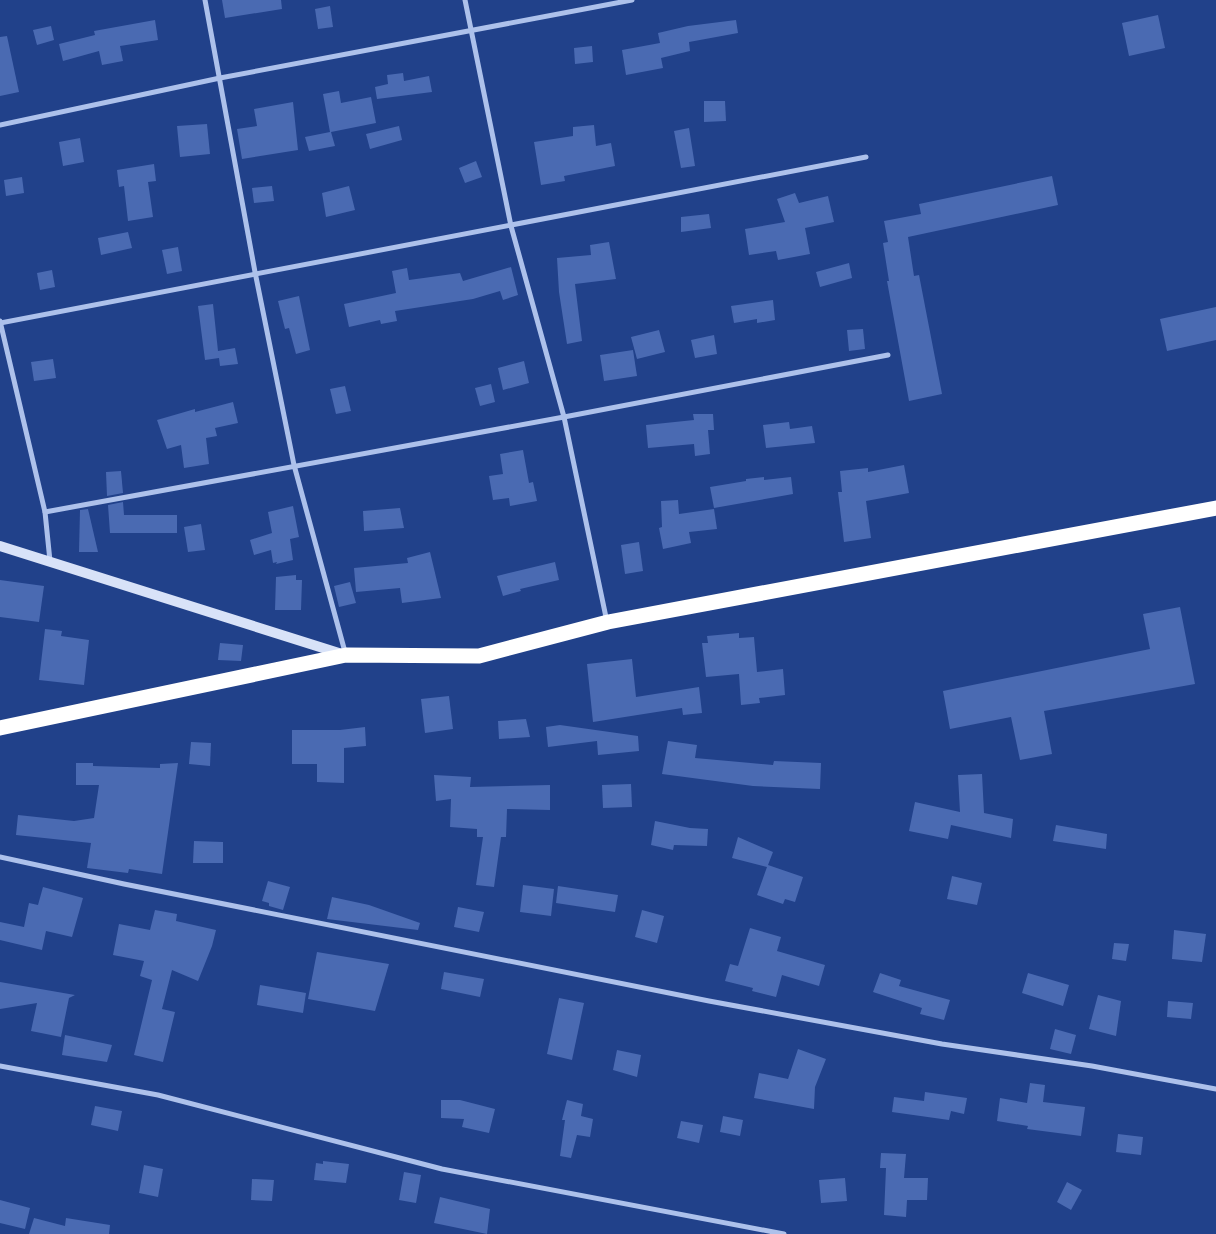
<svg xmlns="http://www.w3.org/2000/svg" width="1216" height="1234" viewBox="0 0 1216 1234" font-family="Inter,sans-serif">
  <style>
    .building { fill: #4a6ab2 }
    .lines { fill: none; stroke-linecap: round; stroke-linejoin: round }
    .street { stroke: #adc1eb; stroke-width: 5 }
    .secondary { stroke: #d8e2f8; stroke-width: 10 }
    .highway { stroke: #fff; stroke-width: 15 }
  </style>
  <rect width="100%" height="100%" fill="#21418a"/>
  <g class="building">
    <path d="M222 0H281L282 9 225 18Z"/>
    <path d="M330 6 333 27 318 29 315 9Z"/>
    <path d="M1158 15 1165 48 1129 56 1122 23Z"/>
    <path d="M155 20 158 40 120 46 123 61 102 65 99 51 63 61 59 44 95 35 94 31Z"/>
    <path d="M736 20 738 33 689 42 690 51 661 58 663 68 626 75 622 50 660 43 658 33 688 26Z"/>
    <path d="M51 26 54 40 37 45 33 30Z"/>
    <path d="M7 36 19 92 0 96V37Z"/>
    <path d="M592 46 593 62 575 64 574 48Z"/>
    <path d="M403 73 404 81 429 76 432 92 377 99 375 87 388 84 387 75Z"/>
    <path d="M339 91 341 103 371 97 376 123 331 132 335 146 309 151 305 137 330 132 323 94Z"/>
    <path d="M704 101H725L726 121 704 122Z"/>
    <path d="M293 102 298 150 242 159 237 129 257 126 254 109Z"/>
    <path d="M207 124 210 154 180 157 177 126Z"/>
    <path d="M594 125 596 146 611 143 615 166 564 176 565 181 541 185 534 142 573 136V127Z"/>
    <path d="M399 126 402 140 370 149 366 134Z"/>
    <path d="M689 128 695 166 681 168 674 131Z"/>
    <path d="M80 138 84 162 63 166 59 142Z"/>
    <path d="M476 161 482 177 465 183 459 168Z"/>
    <path d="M154 164 156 181 148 182 153 217 128 221 124 186 119 187 117 170Z"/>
    <path d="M1052 176 1058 205 908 237 914 276 919 275 942 394 909 401 887 281H889L883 243 888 242 884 221 921 214 919 204Z"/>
    <path d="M22 177 24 193 6 196 4 180Z"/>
    <path d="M272 186 274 201 254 203 252 188Z"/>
    <path d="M349 186 355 210 326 217 322 193Z"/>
    <path d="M795 193 799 203 828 196 834 222 805 228 810 254 778 260 776 251 749 255 745 229 785 222 777 199Z"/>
    <path d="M709 214 711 228 681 232V217Z"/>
    <path d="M128 232 132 248 101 255 98 238Z"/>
    <path d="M609 242 616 279 575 284 582 341 567 344 559 292 557 258 591 255 590 245Z"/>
    <path d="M178 247 182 271 167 274 162 250Z"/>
    <path d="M849 263 852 278 820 287 816 272Z"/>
    <path d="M511 267 518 295 503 300 500 291 473 299 395 311 397 321 381 324 380 320 349 327 344 304 396 293 392 271 407 268 409 280 460 273 463 281Z"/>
    <path d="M52 270 55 287 40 290 37 273Z"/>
    <path d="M299 296 310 350 296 354 289 328 285 329 278 301Z"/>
    <path d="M773 300 775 320 757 323V319L734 323 731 306Z"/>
    <path d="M213 304 218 351 235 348 238 364 220 366 219 358 205 360 198 306Z"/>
    <path d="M1216 307V340L1167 351 1160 319Z"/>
    <path d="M863 329 865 349 849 351 847 330Z"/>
    <path d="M659 330 665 352 637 359 631 337Z"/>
    <path d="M714 335 717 354 695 358 691 340Z"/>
    <path d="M633 350 637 376 604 381 600 355Z"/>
    <path d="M53 359 56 378 34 381 31 362Z"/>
    <path d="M524 361 529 383 503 390 498 368Z"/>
    <path d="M491 384 495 402 480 406 475 388Z"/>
    <path d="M345 386 351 411 336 414 330 389Z"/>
    <path d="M233 402 238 423 215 428 217 436 206 438 209 464 184 468 181 445 167 449 157 420 195 409V412Z"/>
    <path d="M693 414H713L714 430H708L710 454 695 456 694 444 648 448 646 425 694 420Z"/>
    <path d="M789 422 790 429 812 426 815 443 766 448 763 425Z"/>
    <path d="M523 450 529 483 533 482 537 501 510 506 509 498 493 500 489 476 503 474 500 454Z"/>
    <path d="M904 465 909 493 866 501 871 538 844 542 838 492H842L840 471 868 468V472Z"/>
    <path d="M121 471 123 493 107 496 106 472Z"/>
    <path d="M764 477V480L791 477 793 494 714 508 710 487 746 481V479Z"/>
    <path d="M678 500 679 514 714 509 717 529 689 532 691 543 663 549 659 528 662 527 661 501Z"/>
    <path d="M123 502 124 515H177V533H110L108 505Z"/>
    <path d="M293 506 299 537 290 539 293 560 276 564 277 562 273 563 271 550 254 555 250 540 272 533 268 512Z"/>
    <path d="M400 508 404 528 364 531 363 511Z"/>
    <path d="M88 509 98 552H79L80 510Z"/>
    <path d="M201 524 205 550 188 552 184 527Z"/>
    <path d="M639 542 643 571 625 574 621 545Z"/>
    <path d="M430 552 441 598 402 603 400 588 356 592 354 568 408 563 407 558Z"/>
    <path d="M555 562 559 580 520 589 521 591 503 596 497 576Z"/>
    <path d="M296 575V580H302L301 610H275L276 577Z"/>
    <path d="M0 580 44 586 39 622 0 617Z"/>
    <path d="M350 582 356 603 339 607 334 586Z"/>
    <path d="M1180 607 1195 684 1044 711 1052 754 1020 760 1011 717 950 729 943 691 1150 649 1143 614Z"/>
    <path d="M45 629 62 631 61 636 89 640 84 685 39 680Z"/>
    <path d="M739 633V638L754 637 757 672 783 669 785 695 759 698 760 703 741 705 739 674 706 677 702 643H708L707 636Z"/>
    <path d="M220 643 243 645 241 661 218 660Z"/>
    <path d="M632 659 636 697 699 687 702 713 683 715 682 708 593 722 587 664Z"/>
    <path d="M449 696 453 729 425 733 421 699Z"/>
    <path d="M526 719 530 737 499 739 498 721Z"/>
    <path d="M560 725 638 736 639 751 598 755 597 741 548 747 546 727Z"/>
    <path d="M365 727 366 746 344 748V783L317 782V764H292V730H340Z"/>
    <path d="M668 741 697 745 695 758 773 765 774 761 821 763 820 789 753 786 662 774Z"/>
    <path d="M191 742 211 743 210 766 189 764Z"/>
    <path d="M76 763H93V766L160 768V764L178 763 162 874 129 869 128 873 87 868 91 843 16 835 18 815 74 821 94 818 99 785H76Z"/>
    <path d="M982 774 984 813 1013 819 1011 838 951 825 948 839 909 831 915 802 960 812 958 775Z"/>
    <path d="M434 775 471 777 470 787 550 785V810L507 809 506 837H501L494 887 476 885 483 837H477V829L450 827 451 799 436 801Z"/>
    <path d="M631 784 632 807 603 808 602 785Z"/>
    <path d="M655 821 690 828 708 829 707 846 674 845 673 850 651 845Z"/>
    <path d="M1056 825 1107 834 1106 849 1053 841Z"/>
    <path d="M738 837 773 852 768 865 803 877 795 902 785 899 783 904 757 895 767 867 732 858Z"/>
    <path d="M194 841 223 842V863H193Z"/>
    <path d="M952 876 982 883 977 905 947 899Z"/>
    <path d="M268 881 290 887 283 910 269 906V903L262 901Z"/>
    <path d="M523 885 554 889 551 916 520 912Z"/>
    <path d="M558 886 618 895 615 912 556 903Z"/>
    <path d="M43 887 83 898 72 937 46 931 42 950 0 940V922L24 927 29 903 38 905Z"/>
    <path d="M332 897 369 905 420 923 418 930 327 919Z"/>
    <path d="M458 907 484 912 479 932 454 927Z"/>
    <path d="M155 910 177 914 176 921 216 930 212 946 198 981 172 970 162 1009 175 1012 163 1062 134 1055 152 980 140 976 144 961 113 955 119 924 150 930Z"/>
    <path d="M642 910 664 916 657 943 635 937Z"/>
    <path d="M750 928 781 937 777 951 825 965 819 986 782 975 776 997 752 991 753 988 725 981 730 964 738 966Z"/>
    <path d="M1174 930 1206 934 1202 962 1172 959Z"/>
    <path d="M1114 943 1129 944 1126 961 1112 959Z"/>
    <path d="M317 952 389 964 375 1011 308 999Z"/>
    <path d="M444 972 484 979 480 997 441 989Z"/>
    <path d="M880 973 901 980 899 986 950 1000 944 1020 920 1014 922 1008 873 992Z"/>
    <path d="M1028 973 1069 985 1063 1006 1022 993Z"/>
    <path d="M0 982 75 995 69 998 61 1037 31 1031 37 1003 0 1009Z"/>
    <path d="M260 985 306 993 303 1013 257 1005Z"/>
    <path d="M1098 995 1121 1001 1116 1036 1089 1029Z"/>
    <path d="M559 998 584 1003 572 1060 547 1054Z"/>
    <path d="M1168 1001 1193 1003 1191 1019 1167 1017Z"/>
    <path d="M1055 1029 1076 1035 1071 1054 1050 1049Z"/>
    <path d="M65 1035 112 1045 107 1062 62 1055Z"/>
    <path d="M798 1049 826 1059 815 1087 814 1109 754 1098 759 1073 788 1079Z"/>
    <path d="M617 1050 641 1055 637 1077 613 1070Z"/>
    <path d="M1030 1083 1045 1085 1043 1102 1085 1107 1081 1136 1027 1129 1028 1126 997 1121 1000 1098 1027 1103Z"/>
    <path d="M925 1092 967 1098 964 1114 951 1111 949 1120 892 1112 894 1097 924 1101Z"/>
    <path d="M441 1100H460L495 1109 489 1133 462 1127 464 1119 441 1118Z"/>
    <path d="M567 1100 583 1104 581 1116 593 1119 590 1137 577 1135 571 1158 560 1156 565 1120H562Z"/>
    <path d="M95 1106 122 1111 118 1131 91 1125Z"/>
    <path d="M723 1116 743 1120 740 1136 720 1132Z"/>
    <path d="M681 1121 703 1125 699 1143 677 1138Z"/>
    <path d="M1118 1134 1143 1137 1141 1155 1116 1152Z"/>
    <path d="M881 1153 906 1154 904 1178H928L927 1200H907L906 1217 884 1215 886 1168H880Z"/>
    <path d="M323 1161 349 1164 346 1183 314 1180 316 1163 323 1164Z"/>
    <path d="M144 1165 163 1169 158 1197 139 1193Z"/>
    <path d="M404 1172 421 1175 416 1203 399 1200Z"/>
    <path d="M845 1178 847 1201 821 1203 819 1180Z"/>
    <path d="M252 1179 274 1180 272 1201 251 1200Z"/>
    <path d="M1067 1182 1082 1190 1071 1210 1057 1202Z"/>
    <path d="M440 1197 490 1209 487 1234 434 1223Z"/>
    <path d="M0 1200 30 1208 25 1229 0 1223Z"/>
    <path d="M34 1218 65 1226 66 1218 110 1225 109 1234H29Z"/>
  </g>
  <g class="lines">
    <g class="street">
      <path d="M205 0 255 272 294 465 345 652"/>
      <path d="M465 0 511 226 564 417 607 622"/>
      <path d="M0 125 220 78 632 0"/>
      <path d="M0 321 45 512 50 561"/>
      <path d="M0 323C288 266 577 213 866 157"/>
      <path d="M45 512 564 417 888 355"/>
      <path d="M0 857 124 884 709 1001 942 1044 1092 1066 1216 1089"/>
      <path d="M0 1066 158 1095 442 1169 784 1234"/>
    </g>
    <path class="secondary" d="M0 546 342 654"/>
    <path class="highway" d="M0 728 346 655 479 656 608 622 1216 508"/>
  </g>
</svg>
